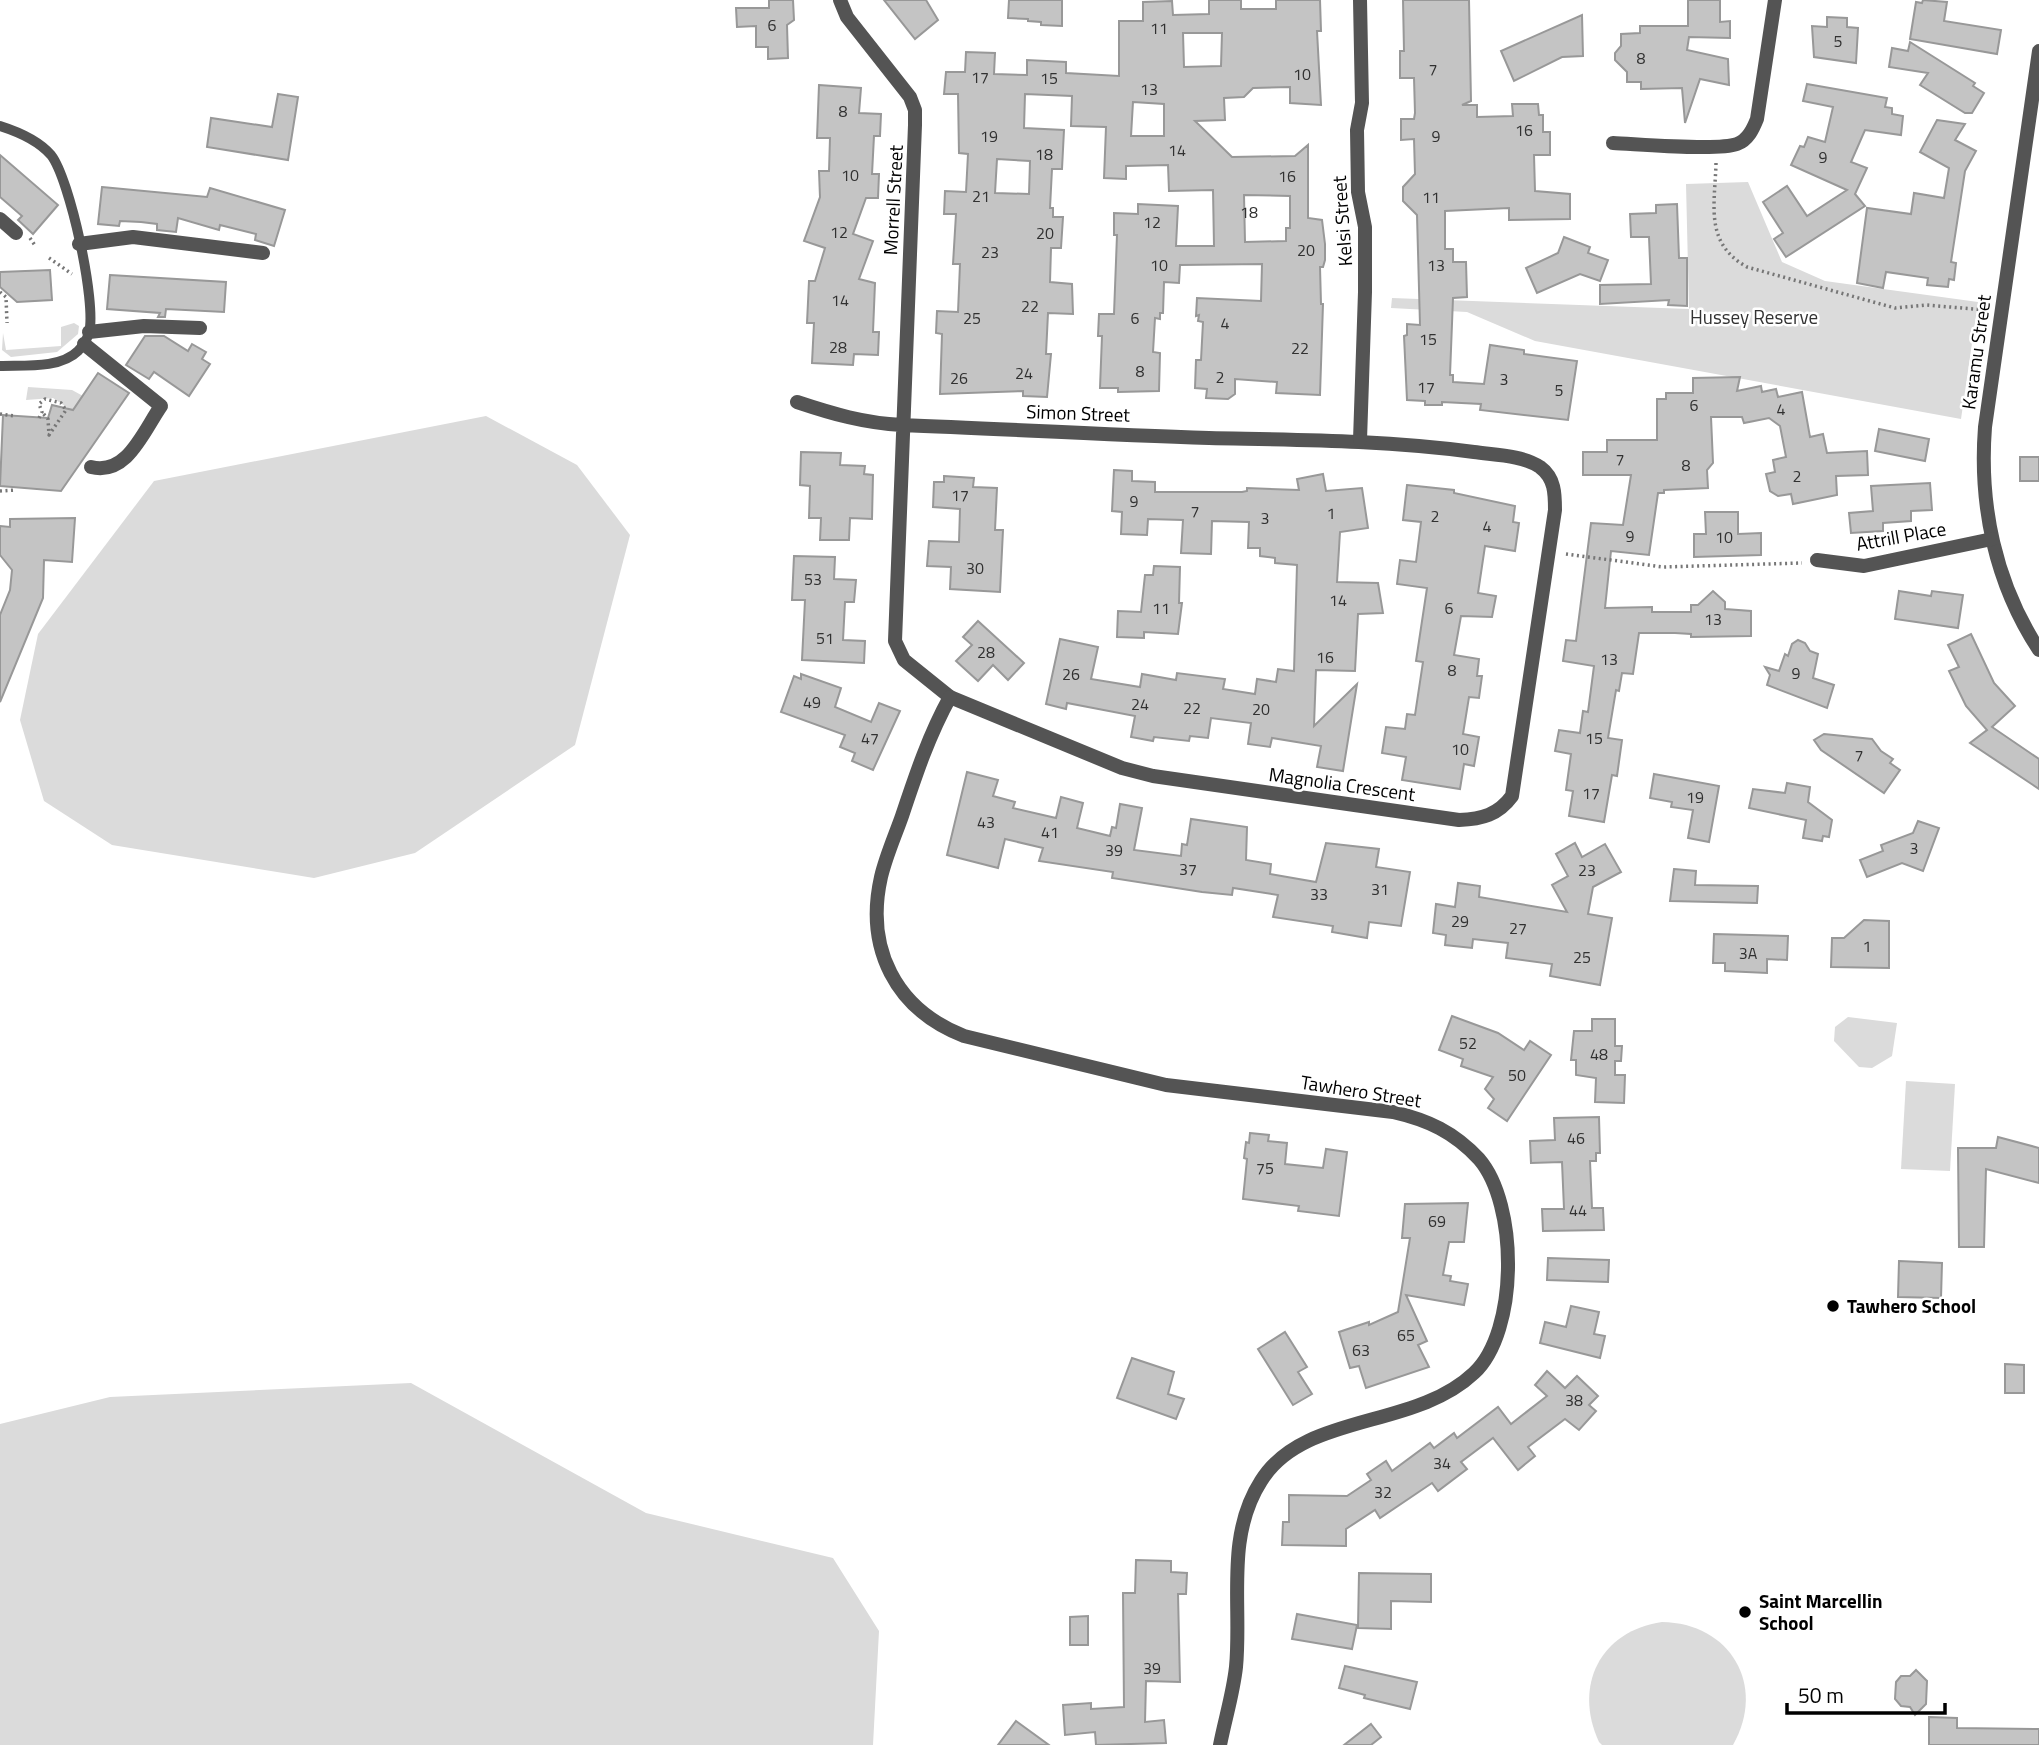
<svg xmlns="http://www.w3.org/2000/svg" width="2039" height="1745" viewBox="0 0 2039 1745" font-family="'Titillium Web',sans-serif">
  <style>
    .green { fill: #dbdbdb }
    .building { fill: #c4c4c4; stroke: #989898; stroke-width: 2; fill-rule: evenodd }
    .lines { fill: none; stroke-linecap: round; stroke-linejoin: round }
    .path { stroke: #767676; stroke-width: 3.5; stroke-dasharray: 2 3.5; stroke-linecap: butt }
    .service { stroke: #545454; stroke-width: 10 }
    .minor { stroke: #545454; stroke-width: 14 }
    .poi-dot { fill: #000; stroke: #fff; stroke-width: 2.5 }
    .labels { text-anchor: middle; stroke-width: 5; stroke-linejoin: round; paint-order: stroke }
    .number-label { font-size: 16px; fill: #313131 }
    .street-label { font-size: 19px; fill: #000; stroke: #fff }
    .park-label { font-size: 19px; fill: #323232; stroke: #fff }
    .poi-label { font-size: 19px; font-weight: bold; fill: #000; stroke: #fff; text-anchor: start }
  </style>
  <rect width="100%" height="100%" fill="#fff"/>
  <g class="green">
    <path d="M1748 182 1782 262 1825 281 1978 302 1961 419 1535 341 1467 312 1391 308 1392 298 1689 309 1686 184Z"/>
    <path d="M74 323 79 326 78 334 57 352 11 357 2 350 3 333 6 350 61 346V327Z"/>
    <path d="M28 387 72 390 83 396 43 452V416L46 418 47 435 68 412V408L53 398 26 400Z"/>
    <path d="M486 416 577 465 630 535 575 745 415 853 314 878 112 845 44 801 20 720 38 634 154 481Z"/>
    <path d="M1848 1017 1897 1023 1892 1056 1872 1068 1859 1067 1834 1041 1835 1027Z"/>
    <path d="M1906 1081 1955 1084 1950 1171 1901 1169Z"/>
    <path d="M411 1383 646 1513 833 1558 879 1631 873 1745H0V1424L110 1397Z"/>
    <path d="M1662 1622C1730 1623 1767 1685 1733 1745H1602L1599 1742C1573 1686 1600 1631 1662 1622Z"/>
  </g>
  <g class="building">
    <path d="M769 0H793L794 20 787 25 788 58 768 59V47H756V26L737 27 736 8H769Z"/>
    <path d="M884 0H926L938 20 915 39Z"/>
    <path d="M1009 0H1062V26L1041 25V22L1028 21V19L1008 18Z"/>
    <path d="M1209 0H1241V9H1276V0H1320L1321 31H1317L1321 105 1290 103V87L1253 88 1244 97 1224 98 1225 120 1195 121 1232 157 1295 156 1308 145V218L1322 220 1325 244V260L1323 267H1320L1321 304H1323L1320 395 1276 393 1277 382 1235 379V394L1228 399 1206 398 1207 389 1195 388 1196 360H1201L1203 322 1198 321 1199 315 1196 316 1197 298 1261 301 1262 264 1180 265 1179 283 1164 282 1163 313H1160V319L1155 318 1153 352 1160 353 1159 391 1118 392V388H1100L1102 336H1098L1099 314H1114L1117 235H1114V213L1138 214V204L1178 206 1176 246H1214L1213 190 1169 191 1168 165 1126 166V179L1104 178 1106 127 1071 126 1072 96 1025 94 1024 128 1064 130 1062 169H1052L1050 208H1053V217H1063L1061 248H1051L1050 282 1072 284 1073 314 1048 313 1046 354H1051L1047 397 1023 396V391L940 394 942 334 936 333 937 311 958 312 960 264H953L956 214H944L945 191 966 192 968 154 959 153 958 94H944L946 72H965L966 52 995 53 994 74 1027 75V60L1066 62V73L1119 76V21H1143V2L1172 1 1173 15 1209 14ZM1183 33H1222L1221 66 1184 67ZM1133 102 1164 104V136H1131ZM997 159 1030 161 1029 194 995 193ZM1244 195 1290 196V228H1286V241L1245 242Z"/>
    <path d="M1403 0H1469L1471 101 1462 105H1477V117L1513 116 1512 104H1538L1539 115H1543V132H1550V155H1534L1535 191 1570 194V219L1509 220V208L1445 211V249H1453V262H1466L1467 297 1453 298 1450 375H1453V382L1484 384 1490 345 1524 350V354L1577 361 1568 420 1480 410 1481 404 1442 402V405H1425V401L1407 400 1404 336 1407 335V324L1420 325 1417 215 1403 201V187L1415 174 1414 139 1401 140V119H1414L1415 113 1414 78H1400V51H1404Z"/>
    <path d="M1688 0H1720V22L1730 21V38L1689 37 1687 50 1728 59 1729 85 1700 79 1685 123 1682 88 1641 89V82H1627V72L1615 60V53L1621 46V34L1640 33V26H1688Z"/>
    <path d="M1923 0 1947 2 1944 21 2001 30 1997 54 1910 39 1916 2 1922 3Z"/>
    <path d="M1582 15 1583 56 1562 57 1514 81 1501 51Z"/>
    <path d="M1827 17 1847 18V27L1858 28 1856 63 1814 57 1812 26 1827 27Z"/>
    <path d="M1910 42 1975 83 1973 86 1984 93 1972 113H1965L1920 85 1928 73 1889 67 1892 48 1908 51Z"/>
    <path d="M1807 84 1887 98 1885 107 1892 108V114L1903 116 1901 135 1865 130 1851 162 1867 168 1855 194 1865 206 1786 257 1774 239 1783 233 1763 202 1787 186 1807 216 1847 190 1791 165 1800 146 1804 147 1808 137 1825 142 1833 107 1803 101Z"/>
    <path d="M819 85 861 88 859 113 881 114 880 136H874L872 174H879L878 198H866L853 234 873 241 859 279 875 283 873 332H879L878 355 854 354 853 365 812 363 814 323H807L809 281H815L825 248 804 241 820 197 819 171H829L830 138H817Z"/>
    <path d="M278 94 298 97 288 160 207 147 211 118 272 127Z"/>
    <path d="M1937 120 1965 124 1955 140 1976 151 1965 171 1951 262 1956 263 1954 280 1949 279 1948 287 1927 285 1928 278 1886 272 1883 288 1857 283 1867 208 1911 214 1914 193 1944 198 1949 168 1920 152Z"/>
    <path d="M0 155 58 205 33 234 18 220 22 216 0 197Z"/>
    <path d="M102 187 207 197 210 188 285 210 274 246 255 240 256 234 220 225 219 230 178 218 176 232 157 230V224L141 222 120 221 119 226 98 224Z"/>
    <path d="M1677 204 1679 258H1687V306L1668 305 1669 300 1600 304V285L1651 284 1649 237H1631L1630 214 1656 213V205Z"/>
    <path d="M1564 237 1590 247 1588 253 1608 260 1600 281 1580 274 1537 293 1526 268 1558 253Z"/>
    <path d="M50 270 52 300 17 302 0 287V272Z"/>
    <path d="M110 275 226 282 224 312 166 309 165 317H158L160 313 107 309Z"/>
    <path d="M145 336H164L188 351 192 344 206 352 202 359 210 364 189 396 154 372 149 379 126 365Z"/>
    <path d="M98 373 129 393 61 491 0 486 3 415 48 418 52 405 73 410Z"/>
    <path d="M1740 377 1737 391 1761 386 1762 392 1776 389 1778 397 1802 392 1810 437 1823 434 1827 453 1867 451 1868 475 1836 476 1837 495 1793 504 1791 494 1778 496 1770 491 1766 474 1775 472 1773 460 1786 457 1780 426 1769 418 1744 423 1742 417H1711L1713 463 1707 470 1708 488 1664 490V493H1658L1649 555 1611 551 1605 608 1652 607V612H1691V605H1698L1713 591 1725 602V609L1751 611V636L1691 637V634L1675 633H1639L1633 674 1622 673 1619 691 1616 690 1608 738 1622 740 1617 776 1612 775 1604 822 1569 816 1573 791 1566 790 1571 754 1555 751 1559 730 1580 733 1583 711 1588 712 1594 666 1563 661 1566 640 1576 641 1591 523 1623 525 1631 475H1583V452H1607V440H1657V399H1666V393H1693V378Z"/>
    <path d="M1879 429 1929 439 1925 461 1875 451Z"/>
    <path d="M801 452 841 453 840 465 865 466 864 474 873 475 872 519 850 518 849 540H820L821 518H809L810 486 800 485Z"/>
    <rect x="2020" y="457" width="19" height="24"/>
    <path d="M1114 470 1132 471V481L1155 482V492H1242L1247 491V488L1299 490 1297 479 1323 474 1326 491 1362 488 1368 528 1340 532 1337 582 1378 583 1383 613 1358 614 1355 671 1316 670 1314 726 1357 684 1343 771 1317 767 1321 746 1272 738 1270 747 1248 744 1251 723 1211 718 1208 738 1190 736 1189 741 1154 737 1153 741 1131 737 1135 716 1067 703 1066 709 1046 704 1060 639 1098 647 1091 679 1140 687 1142 674 1176 680 1177 673 1225 679 1223 689 1255 694 1257 679 1276 682 1278 669 1294 671 1297 565 1275 563V558L1260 556V548H1248L1249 522 1212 521 1211 554 1181 553 1183 520 1148 519 1147 535 1121 534 1122 512 1112 511Z"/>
    <path d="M944 476 974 478 973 487 997 488 995 530H1003L1000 592 950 589 951 567 927 566 929 541 959 542 960 509 933 507 934 482H944Z"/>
    <path d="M1930 483 1932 510 1911 511V521L1883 523V531L1851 533 1849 513 1873 511 1871 486Z"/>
    <path d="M1407 485 1454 490V493L1515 506 1513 522 1519 523 1515 551 1485 546 1478 593 1496 596 1492 617 1461 616 1454 655 1479 659 1477 676H1482L1479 698 1469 697 1463 734 1479 737 1474 766 1464 764 1460 789 1402 780 1406 757 1382 753 1386 727 1405 729 1407 714 1415 715 1423 662 1416 661 1427 588 1397 584 1400 560 1416 562 1421 522 1403 520Z"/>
    <path d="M1705 512H1738V534L1761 533V555L1694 557V534H1706Z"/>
    <path d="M75 518 72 562 44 560 43 598 0 702V615L10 590 12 570 0 555V526L10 527V519Z"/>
    <path d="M794 556 835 557 834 579 856 580 854 602H845L843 640 865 641 864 663 802 660 805 600H792Z"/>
    <path d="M1154 566 1180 567 1179 603H1182L1178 634 1144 632V638L1117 637 1118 611 1141 612 1145 575H1153Z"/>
    <path d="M1899 591 1931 596 1932 591 1963 595 1958 628 1895 619Z"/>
    <path d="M978 621 1024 663 1008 680 993 665 978 681 956 661 972 645 963 637Z"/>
    <path d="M1971 634 1994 683 2015 706 1992 727 2039 759V789L1970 743 1987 730 1966 706 1949 671 1959 667 1948 645Z"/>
    <path d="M1798 640 1805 643 1810 651 1818 654 1813 678 1834 685 1827 708 1767 685 1770 675 1765 667 1779 671 1785 654 1788 656 1792 644Z"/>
    <path d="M801 674 841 688 835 707 871 722 879 703 900 711 873 770 852 761 855 753 840 747 845 735 781 712 794 676 801 679Z"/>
    <path d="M1824 734 1872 739 1881 751 1893 759 1890 763 1900 770 1884 793 1821 750 1814 740Z"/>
    <path d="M967 772 998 780 993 796 1015 802 1013 808 1056 818 1061 797 1083 803 1077 828 1110 836 1112 827 1116 828 1120 804 1142 808 1134 850 1181 856 1182 844 1187 845 1191 819 1247 827 1246 860 1271 864 1270 874 1316 882 1326 843 1379 849 1376 867 1410 872 1401 926 1369 922 1367 938 1332 932 1333 926 1273 917 1278 895 1233 888 1232 895 1202 892 1112 878 1113 872 1039 861 1043 848 1005 839 998 868 947 855Z"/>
    <path d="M1654 774 1719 786 1709 842 1688 838 1693 810 1671 807 1672 802 1650 798Z"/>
    <path d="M1787 783 1810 787 1808 802 1832 820 1829 837 1823 836 1822 841 1803 838 1806 820 1749 808 1753 789 1785 793Z"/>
    <path d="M1918 821 1939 828 1923 871 1902 863 1867 877 1860 860 1883 851 1881 845 1913 833Z"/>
    <path d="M1575 843 1582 857 1605 844 1621 872 1593 887 1588 914 1612 918 1600 985 1550 976 1552 964 1506 958 1508 943 1473 939 1472 948 1445 945 1446 935 1433 933 1436 904 1455 907 1458 883 1480 886 1479 897 1567 912 1552 885 1568 876 1556 854Z"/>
    <path d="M1674 869 1696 871 1695 885 1758 886 1757 903 1670 901Z"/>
    <path d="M1864 920 1889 921V968L1831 967 1832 938H1844Z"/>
    <path d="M1714 934 1788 936 1787 960 1767 959V973L1725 971V963H1713Z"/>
    <path d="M1452 1016 1498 1033 1524 1050 1530 1041 1551 1055 1507 1121 1488 1108 1494 1099 1485 1089 1493 1077 1461 1066 1463 1059 1439 1050Z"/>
    <path d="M1592 1019H1615V1046H1622L1621 1061H1615V1075H1625L1624 1103 1595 1102 1596 1078 1576 1075V1060H1571L1574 1031H1592Z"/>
    <path d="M1599 1117 1600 1153H1596V1161H1590L1592 1208H1603L1604 1230 1543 1231 1542 1209H1564L1562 1162 1531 1163 1530 1141 1555 1140 1554 1118Z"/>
    <path d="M1250 1133 1269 1135 1268 1141 1287 1143 1285 1164 1323 1168 1326 1149 1347 1152 1339 1216 1298 1211 1299 1206 1243 1199 1247 1159 1244 1158 1246 1142 1249 1143Z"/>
    <path d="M1998 1137 2039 1148V1183L1986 1169 1984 1247H1959L1958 1148H1996Z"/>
    <path d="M1468 1203 1464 1242H1449L1443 1275 1451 1276 1450 1281 1468 1284 1464 1305 1406 1295 1427 1341 1418 1345 1429 1367 1366 1388 1359 1366 1350 1368 1339 1332 1369 1322V1325L1398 1312 1410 1238H1402L1405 1204Z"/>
    <path d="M1548 1258 1609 1260 1608 1282 1547 1280Z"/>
    <path d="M1899 1261 1942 1263 1941 1298 1898 1297Z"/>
    <path d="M1571 1306 1599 1312 1594 1334 1605 1336 1600 1358 1540 1343 1545 1322 1566 1327Z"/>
    <path d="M1285 1332 1307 1367 1298 1372 1312 1394 1293 1405 1258 1349Z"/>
    <path d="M1132 1358 1174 1372 1168 1394 1184 1399 1176 1419 1117 1398Z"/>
    <path d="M2005 1364 2024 1365V1393H2005Z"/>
    <path d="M1547 1371 1565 1388 1577 1376 1598 1396 1589 1405 1596 1411 1579 1430 1565 1419 1528 1447 1535 1456 1518 1470 1493 1438 1461 1462 1467 1469 1438 1491 1432 1483 1380 1518 1375 1510 1346 1529V1546L1282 1545 1283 1522H1289V1495L1347 1496 1371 1480 1367 1474 1386 1461 1392 1471 1430 1443 1434 1448 1454 1433 1457 1438 1498 1407 1511 1424 1547 1396 1535 1385Z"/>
    <path d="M1136 1560 1171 1561V1572L1187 1573 1186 1594H1178L1180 1682 1146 1681 1145 1722 1164 1720 1166 1743 1096 1745 1095 1732 1065 1735 1063 1705 1091 1703V1709L1124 1707 1123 1593H1135Z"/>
    <path d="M1359 1573 1431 1574V1602L1391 1601V1629L1358 1628Z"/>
    <path d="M1297 1614 1357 1625 1352 1649 1292 1639Z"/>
    <path d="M1088 1616V1645H1070V1617Z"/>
    <path d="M1345 1666 1417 1682 1410 1709 1364 1698 1365 1695 1339 1688Z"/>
    <path d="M1916 1670 1927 1681 1926 1704 1915 1715 1910 1707 1901 1706 1895 1699 1896 1682 1901 1676H1910Z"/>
    <path d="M1929 1717 1957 1718V1728L2039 1729V1745H1929Z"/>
    <path d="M1016 1721 1049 1745H998Z"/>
    <path d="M1371 1724 1381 1737 1371 1745H1344Z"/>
  </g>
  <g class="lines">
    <g class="path">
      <path d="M1716 163C1715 205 1704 243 1747 267L1895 308 1926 305 1986 310"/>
      <path d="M30 238 36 247"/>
      <path d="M49 258 72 274"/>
      <path d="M0 292 6 297 7 323"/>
      <path d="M0 414 15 416"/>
      <path d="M39 418 42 412 39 404 45 399 61 403 66 410 49 435 48 419 42 412"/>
      <path d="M0 491 16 490"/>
      <path d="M1566 554 1663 567 1802 563"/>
    </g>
    <path class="service" d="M0 126C19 132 38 140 51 155 70 179 97 304 89 333 87 339 83 346 78 351 60 369 23 365 0 366"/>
    <g class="minor">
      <path d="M2039 51 1985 427C1979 505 1995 583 2039 650"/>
      <path d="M1613 143C1638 144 1718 151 1737 144 1748 140 1753 129 1757 119L1775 0"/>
      <path d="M0 219 16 233"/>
      <path d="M79 244 133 237 263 253"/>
      <path d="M89 332 144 326 200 328"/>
      <path d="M84 344 161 406C143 432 127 476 91 467"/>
      <path d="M797 402C833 414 864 423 902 425 1005 429 1107 435 1209 438 1300 440 1383 440 1474 452 1495 455 1522 455 1540 467 1555 478 1555 494 1555 510L1512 796C1498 815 1482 819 1459 820L1153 776 1122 768 950 697 904 660 895 641 915 125V110L910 97 847 17 840 0"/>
      <path d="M1360 440 1365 292V227L1358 192 1357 130 1362 103 1360 0"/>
      <path d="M1817 560 1864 566 1992 539"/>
      <path d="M950 697C929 735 916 774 902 816 895 836 886 856 881 877 865 948 895 1009 964 1036L1166 1085 1393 1112C1428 1120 1454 1132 1479 1159 1518 1204 1519 1331 1474 1373 1414 1430 1304 1412 1261 1481 1225 1537 1242 1605 1236 1667 1233 1694 1225 1719 1220 1745"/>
    </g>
  </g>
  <g class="poi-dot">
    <circle cx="1833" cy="1306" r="7"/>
    <circle cx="1745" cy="1612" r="7"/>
  </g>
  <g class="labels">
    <g class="number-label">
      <text x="772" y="31">6</text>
      <text x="1159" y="34">11</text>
      <text x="1838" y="47">5</text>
      <text x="1641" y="64">8</text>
      <text x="1433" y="75">7</text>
      <text x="1302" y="80">10</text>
      <text x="980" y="83">17</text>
      <text x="1049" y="84">15</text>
      <text x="1149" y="95">13</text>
      <text x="843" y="117">8</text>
      <text x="1524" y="136">16</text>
      <text x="989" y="142">19</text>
      <text x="1436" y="142">9</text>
      <text x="1177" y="156">14</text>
      <text x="1044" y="160">18</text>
      <text x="1823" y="163">9</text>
      <text x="850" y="181">10</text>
      <text x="1287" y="182">16</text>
      <text x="981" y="202">21</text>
      <text x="1431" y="203">11</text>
      <text x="1249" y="218">18</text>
      <text x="1152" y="228">12</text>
      <text x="839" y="238">12</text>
      <text x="1045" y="239">20</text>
      <text x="1306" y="256">20</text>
      <text x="990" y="258">23</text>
      <text x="1159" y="271">10</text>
      <text x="1436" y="271">13</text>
      <text x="840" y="306">14</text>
      <text x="1030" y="312">22</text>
      <text x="972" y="324">25</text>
      <text x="1135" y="324">6</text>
      <text x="1225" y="329">4</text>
      <text x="1428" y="345">15</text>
      <text x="838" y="353">28</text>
      <text x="1300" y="354">22</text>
      <text x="1140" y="377">8</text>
      <text x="1024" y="379">24</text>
      <text x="1220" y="383">2</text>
      <text x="959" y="384">26</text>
      <text x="1504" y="385">3</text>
      <text x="1426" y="393">17</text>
      <text x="1559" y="396">5</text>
      <text x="1694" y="411">6</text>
      <text x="1781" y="415">4</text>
      <text x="1620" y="465">7</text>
      <text x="1686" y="471">8</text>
      <text x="1797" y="482">2</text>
      <text x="960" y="501">17</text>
      <text x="1134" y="507">9</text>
      <text x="1195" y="517">7</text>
      <text x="1331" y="519">1</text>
      <text x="1435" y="522">2</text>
      <text x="1265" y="524">3</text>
      <text x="1487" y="532">4</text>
      <text x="1630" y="542">9</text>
      <text x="1724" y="543">10</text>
      <text x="975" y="574">30</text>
      <text x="813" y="585">53</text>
      <text x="1338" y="606">14</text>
      <text x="1161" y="614">11</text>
      <text x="1449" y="614">6</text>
      <text x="1713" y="625">13</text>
      <text x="825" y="644">51</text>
      <text x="986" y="658">28</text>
      <text x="1325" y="663">16</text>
      <text x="1609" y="665">13</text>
      <text x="1452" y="676">8</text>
      <text x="1796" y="679">9</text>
      <text x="1071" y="680">26</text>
      <text x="812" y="708">49</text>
      <text x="1140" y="710">24</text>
      <text x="1192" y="714">22</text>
      <text x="1261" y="715">20</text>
      <text x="870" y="744">47</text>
      <text x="1594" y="744">15</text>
      <text x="1460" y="755">10</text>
      <text x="1859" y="761">7</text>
      <text x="1591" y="799">17</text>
      <text x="1695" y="803">19</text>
      <text x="986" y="828">43</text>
      <text x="1050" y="838">41</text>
      <text x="1914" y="854">3</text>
      <text x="1114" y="856">39</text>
      <text x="1188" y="875">37</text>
      <text x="1587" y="876">23</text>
      <text x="1380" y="895">31</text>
      <text x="1319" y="900">33</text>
      <text x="1460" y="927">29</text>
      <text x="1518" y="934">27</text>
      <text x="1867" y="952">1</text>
      <text x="1748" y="959">3A</text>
      <text x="1582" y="963">25</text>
      <text x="1468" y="1049">52</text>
      <text x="1599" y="1060">48</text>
      <text x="1517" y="1081">50</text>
      <text x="1576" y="1144">46</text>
      <text x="1265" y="1174">75</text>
      <text x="1578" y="1216">44</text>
      <text x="1437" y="1227">69</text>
      <text x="1406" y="1341">65</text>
      <text x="1361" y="1356">63</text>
      <text x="1574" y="1406">38</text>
      <text x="1442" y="1469">34</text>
      <text x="1383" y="1498">32</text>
      <text x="1152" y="1674">39</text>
    </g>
    <g class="street-label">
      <text transform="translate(893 200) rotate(-87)" y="7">Morrell Street</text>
      <text transform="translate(1342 221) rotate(-94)" y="7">Kelsi Street</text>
      <text transform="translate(1976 352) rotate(-82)" y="7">Karamu Street</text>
      <text transform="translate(1078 413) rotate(2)" y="7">Simon Street</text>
      <text transform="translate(1901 536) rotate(-10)" y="7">Attrill Place</text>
      <text transform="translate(1342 784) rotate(8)" y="7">Magnolia Crescent</text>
      <text transform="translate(1361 1091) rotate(9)" y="7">Tawhero Street</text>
    </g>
    <g class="park-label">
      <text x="1754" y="324">Hussey Reserve</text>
    </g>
    <g class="poi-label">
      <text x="1847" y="1313">Tawhero School</text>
      <text x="1759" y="1608">Saint Marcellin<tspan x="1759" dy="22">School</tspan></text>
    </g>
  </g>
  <path d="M1787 1703v10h158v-10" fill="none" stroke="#000000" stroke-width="3.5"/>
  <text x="1798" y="1703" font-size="21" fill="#000000" stroke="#ffffff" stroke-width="5" paint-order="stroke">50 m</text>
</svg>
